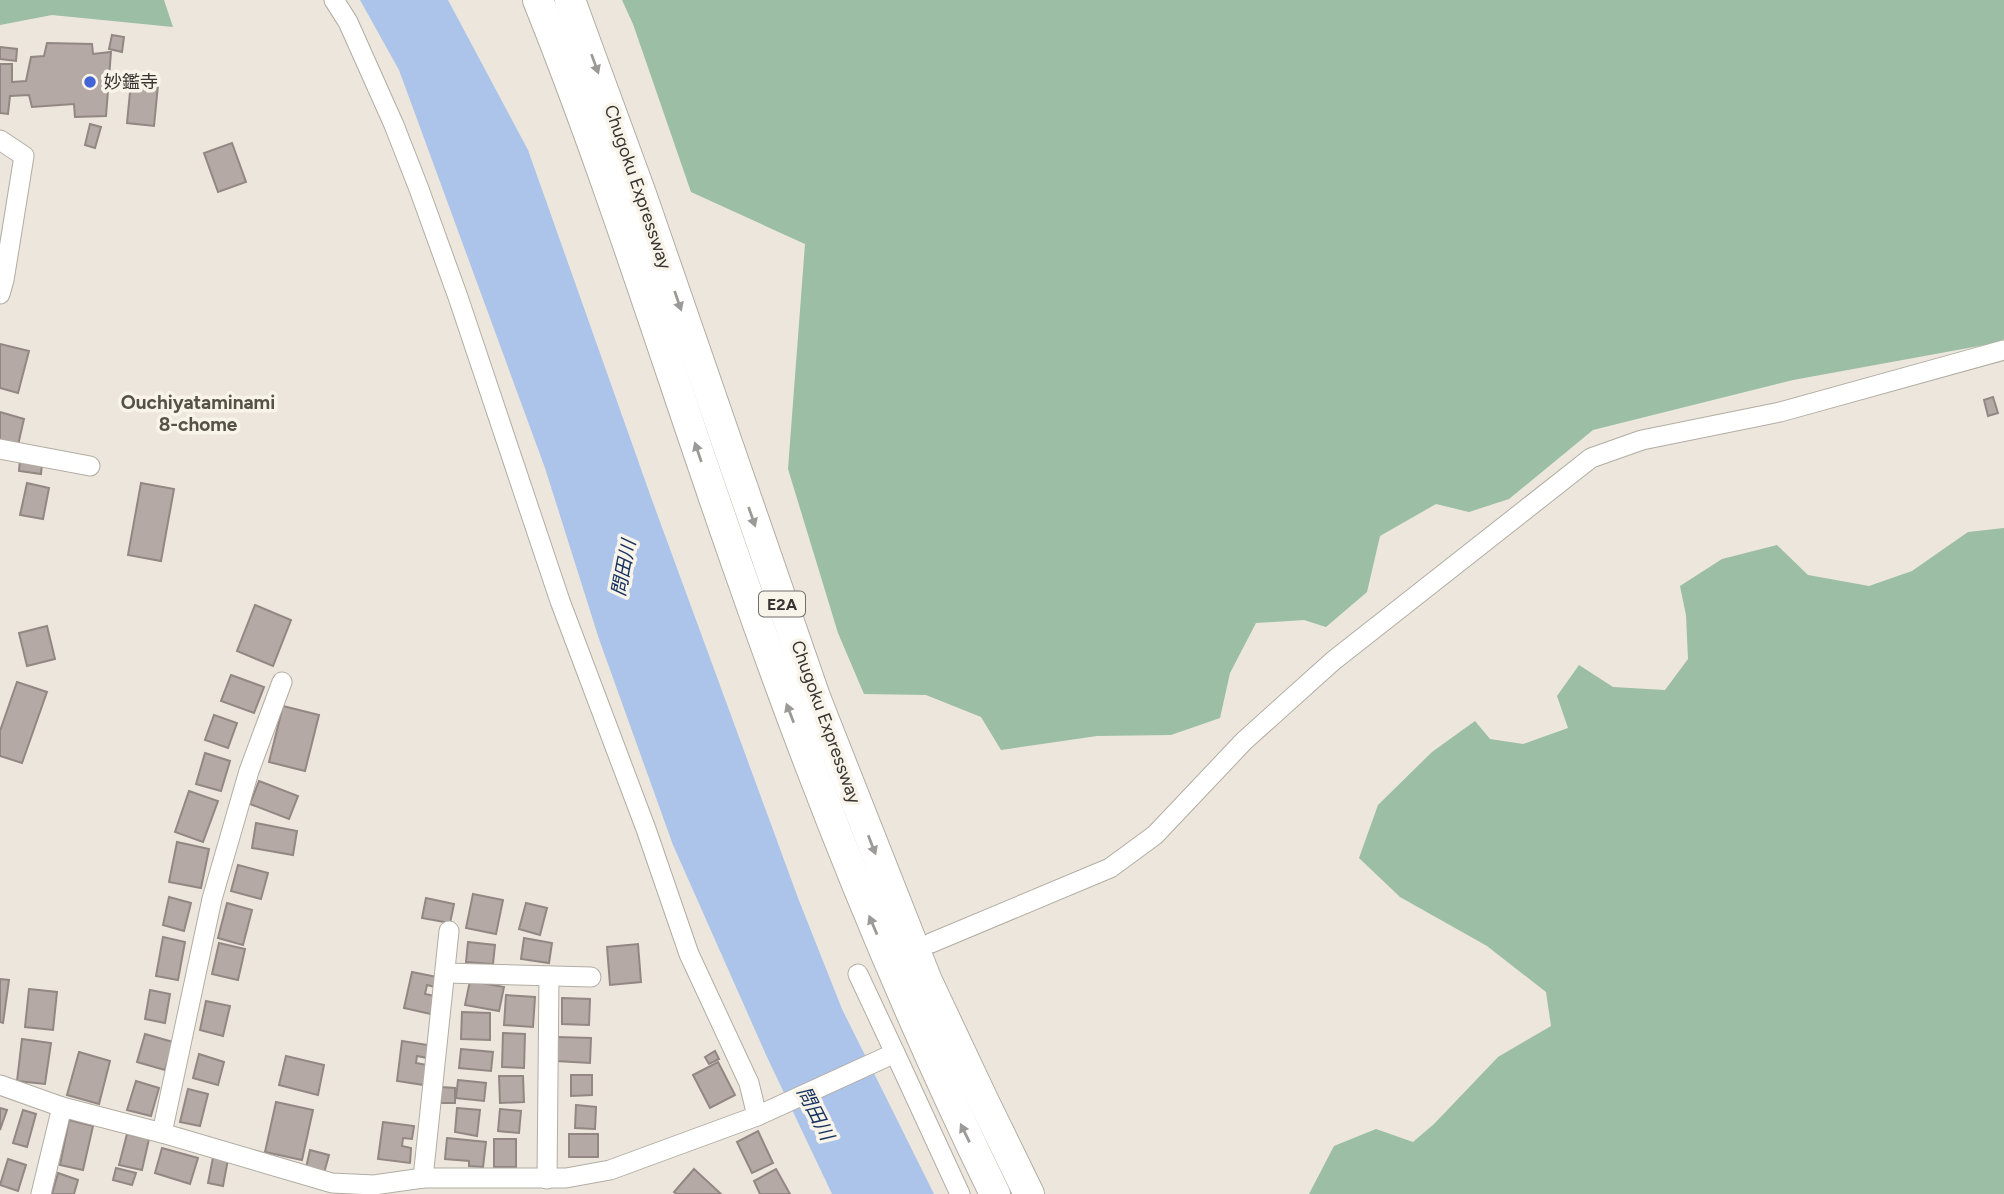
<svg xmlns="http://www.w3.org/2000/svg" width="2004" height="1194" viewBox="0 0 2004 1194" font-family="Figtree,'Noto Sans JP',sans-serif">
  <style>
    .green { fill: #9bbea5 }
    .water { fill: #acc4ea }
    .building { fill: #b5a9a6; stroke: #928783; stroke-width: 2 }
    .lines { fill: none; stroke-linecap: round; stroke-linejoin: round }
    .minor-casing { stroke: #b2ada3; stroke-width: 21 }
    .highway-casing { stroke: #b2ada3; stroke-width: 32 }
    .minor { stroke: #fff; stroke-width: 19 }
    .highway { stroke: #fff; stroke-width: 30 }
    .oneway { fill: #9b9a98 }
    .poi-dot { fill: #4264d6; stroke: #f9f4e9; stroke-width: 2.5 }
    .labels { text-anchor: middle; stroke-width: 7; stroke-linejoin: round; paint-order: stroke }
    .shield { fill: #f9f4e9; stroke: #716e68; stroke-width: 2 }
    .shield-label { font-size: 16px; font-weight: bold; fill: #373431 }
    .poi-label { font-size: 18px; fill: #373431; stroke: #f9f4e9; text-anchor: start }
    .street-label { font-size: 18px; fill: #373431; stroke: #f9f4e9 }
    .neighbourhood-label { font-size: 19px; font-weight: bold; fill: #565249; stroke: #f9f4e9 }
    .water-label { font-size: 19px; font-style: italic; fill: #122f5d; stroke: #f9f4e9 }
  </style>
  <rect width="100%" height="100%" fill="#ece6dc"/>
  <g class="green">
    <path d="M0 0H164L173 27 52 15 0 25Z"/>
    <path d="M622 0H2004V339L2001 342 1793 380 1593 430 1509 499 1469 512 1436 504 1380 536 1367 592 1326 627 1304 620 1256 623 1230 673 1220 718 1171 735 1097 736 1001 750 981 717 926 695 864 694 838 633 788 469 805 244 691 192 633 24Z"/>
    <path d="M2004 528V1194H1309L1334 1146 1376 1129 1413 1142 1434 1124 1498 1057 1551 1026 1546 992 1487 946 1400 897 1359 858 1378 805 1432 752 1475 721 1490 739 1523 744 1568 728 1557 696 1579 665 1613 687 1665 690 1688 659 1686 615 1680 586 1722 559 1777 545 1808 575 1869 586 1912 571 1968 532Z"/>
  </g>
  <path class="water" d="M360 0H448L528 150 652 500 798 898 842 1009 934 1194H832L767 1057 673 845 599 639 545 468 399 70Z"/>
  <g class="building">
    <path d="M112 35 124 37 122 52 109 49Z"/>
    <path d="M47 43 92 44 93 54 111 52 106 116 75 117 74 104 32 107 29 95 10 96 8 114 0 113V64H12V82L26 81 31 57 44 56Z"/>
    <path d="M0 47 17 49 16 61 0 59Z"/>
    <path d="M131 82 158 85 154 126 127 123Z"/>
    <path d="M90 124 101 127 95 148 85 145Z"/>
    <path d="M232 143 246 182 218 192 204 153Z"/>
    <path d="M0 344 29 351 18 393 0 388Z"/>
    <path d="M1993 397 1998 413 1988 416 1984 400Z"/>
    <path d="M0 412 24 419 18 445 0 441Z"/>
    <path d="M20 460 42 463 41 474 19 471Z"/>
    <path d="M27 483 49 488 43 519 20 515Z"/>
    <path d="M141 483 174 489 161 561 128 555Z"/>
    <path d="M255 605 291 620 273 666 237 651Z"/>
    <path d="M47 626 55 659 27 666 19 633Z"/>
    <path d="M231 675 264 687 254 713 221 701Z"/>
    <path d="M17 682 47 692 22 763 0 756V731Z"/>
    <path d="M283 706 319 715 305 771 269 762Z"/>
    <path d="M214 715 237 723 228 748 205 740Z"/>
    <path d="M205 753 230 761 221 791 196 784Z"/>
    <path d="M259 781 298 796 289 819 250 804Z"/>
    <path d="M189 791 218 801 203 842 175 832Z"/>
    <path d="M256 823 297 831 293 855 252 848Z"/>
    <path d="M177 842 209 849 201 888 169 882Z"/>
    <path d="M238 865 268 873 261 899 231 891Z"/>
    <path d="M473 894 503 900 496 934 466 928Z"/>
    <path d="M169 897 191 903 184 931 163 925Z"/>
    <path d="M426 898 454 904 450 923 422 918Z"/>
    <path d="M227 903 252 910 243 945 218 938Z"/>
    <path d="M526 903 547 908 540 935 519 929Z"/>
    <path d="M163 937 185 942 178 980 156 976Z"/>
    <path d="M524 938 552 943 549 963 521 959Z"/>
    <path d="M468 942 495 945 493 964 466 962Z"/>
    <path d="M219 943 245 949 238 980 212 974Z"/>
    <path d="M638 944 641 982 610 985 607 947Z"/>
    <path d="M412 972 437 977 435 987 427 985 425 994 435 996 431 1014 404 1008Z"/>
    <path d="M0 979 9 980 3 1023 0 1022Z"/>
    <path d="M470 981 504 987 499 1011 465 1005Z"/>
    <path d="M29 989 57 992 53 1030 25 1027Z"/>
    <path d="M150 990 170 994 165 1023 145 1019Z"/>
    <path d="M506 995 535 997 533 1027 504 1025Z"/>
    <path d="M562 998 590 999 589 1025 562 1024Z"/>
    <path d="M206 1001 230 1006 223 1036 200 1030Z"/>
    <path d="M462 1012 490 1013V1040L461 1039Z"/>
    <path d="M503 1033 525 1034 524 1068 502 1067Z"/>
    <path d="M145 1034 173 1042 165 1070 137 1062Z"/>
    <path d="M557 1037 591 1038 590 1063 556 1061Z"/>
    <path d="M22 1039 51 1043 45 1084 17 1081Z"/>
    <path d="M402 1041 428 1045 427 1058 417 1056 416 1063 427 1065 424 1085 397 1081Z"/>
    <path d="M461 1049 493 1052 491 1071 459 1068Z"/>
    <path d="M715 1051 719 1059 709 1064 705 1057Z"/>
    <path d="M79 1052 110 1061 99 1104 67 1095Z"/>
    <path d="M199 1054 224 1062 218 1085 193 1078Z"/>
    <path d="M286 1056 324 1065 318 1095 279 1085Z"/>
    <path d="M718 1062 735 1095 710 1108 693 1075Z"/>
    <path d="M571 1075H592V1095L571 1096Z"/>
    <path d="M499 1076H523L524 1102 500 1103Z"/>
    <path d="M458 1080 486 1083 484 1101 456 1098Z"/>
    <path d="M136 1081 159 1088 151 1116 127 1110Z"/>
    <path d="M441 1087 455 1088V1103H441Z"/>
    <path d="M188 1089 208 1094 200 1126 180 1122Z"/>
    <path d="M276 1102 313 1110 302 1160 265 1152Z"/>
    <path d="M576 1105 596 1107 595 1129 575 1128Z"/>
    <path d="M0 1108 7 1110 0 1130Z"/>
    <path d="M457 1108 480 1110 477 1136 455 1132Z"/>
    <path d="M500 1109 521 1111 519 1133 498 1131Z"/>
    <path d="M23 1110 36 1114 27 1147 13 1143Z"/>
    <path d="M69 1120 93 1126 83 1170 60 1165Z"/>
    <path d="M383 1122 414 1126 412 1139 403 1138 402 1146 411 1148 410 1163 378 1159Z"/>
    <path d="M758 1131 773 1163 752 1173 737 1142Z"/>
    <path d="M127 1134 149 1139 142 1170 119 1165Z"/>
    <rect x="569" y="1134" width="29" height="23"/>
    <path d="M447 1138 486 1142 483 1167 469 1166V1161L445 1159Z"/>
    <rect x="494" y="1139" width="22" height="28"/>
    <path d="M162 1148 198 1158 190 1184 155 1173Z"/>
    <path d="M310 1150 329 1155 324 1173 306 1168Z"/>
    <path d="M213 1157 228 1159 223 1186 208 1183Z"/>
    <path d="M8 1159 26 1165 18 1191 0 1185Z"/>
    <path d="M116 1168 136 1173 132 1185 113 1180Z"/>
    <path d="M694 1169 721 1194H677L674 1192Z"/>
    <path d="M776 1169 790 1194H760L754 1181Z"/>
    <path d="M58 1173 78 1180 74 1194H52Z"/>
  </g>
  <g class="lines">
    <defs>
      <g id="minor">
        <path d="M334 0 348 22 394 125 419 189 458 297 560 601 646 829 689 954 749 1083 757 1116"/>
        <path d="M0 140 24 156 4 280 0 294"/>
        <path d="M0 449 90 466"/>
        <path d="M931 943 1110 868 1155 835 1244 741 1333 661 1591 458 1642 440 1780 412 2004 350"/>
        <path d="M445 973 591 977"/>
        <path d="M895 1053 960 1194"/>
        <path d="M0 1085 62 1107 162 1133 332 1183 374 1185 423 1178H566L610 1170 757 1116 895 1053 858 974"/>
        <path d="M162 1133 212 899 249 771 282 682"/>
        <path d="M423 1178 449 931"/>
        <path d="M547 1179 549 976"/>
        <path d="M41 1194 62 1107"/>
      </g>
      <g id="highway">
        <path d="M538 0C613 187 672 380 739 570 813 783 896 992 995 1194"/>
        <path d="M570 0 641 194 815 697 927 981 984 1102 1029 1194"/>
      </g>
    </defs>
    <use href="#minor" class="minor-casing"/>
    <use href="#highway" class="highway-casing"/>
    <use href="#minor" class="minor"/>
    <use href="#highway" class="highway"/>
  </g>
  <defs><path id="oneway-solid" d="M-6-.8H1V-3.2L6.5 0L1 3.2V.8H-6Z" transform="scale(1.75)"/></defs>
  <g class="oneway">
    <use href="#oneway-solid" transform="translate(595 64) rotate(70)"/>
    <use href="#oneway-solid" transform="translate(678 301) rotate(71)"/>
    <use href="#oneway-solid" transform="translate(698 452) rotate(-109)"/>
    <use href="#oneway-solid" transform="translate(752 517) rotate(71)"/>
    <use href="#oneway-solid" transform="translate(790 713) rotate(-111)"/>
    <use href="#oneway-solid" transform="translate(872 845) rotate(69)"/>
    <use href="#oneway-solid" transform="translate(873 925) rotate(-113)"/>
    <use href="#oneway-solid" transform="translate(965 1133) rotate(-116)"/>
  </g>
  <circle class="poi-dot" cx="90" cy="82" r="7"/>
  <g class="labels">
    <rect class="shield" x="759" y="591.5" width="46" height="25" rx="5"/>
    <g class="shield-label">
      <text x="782" y="610">E2A</text>
    </g>
    <g class="poi-label">
      <text x="104" y="88">妙鑑寺</text>
    </g>
    <g class="street-label">
      <text transform="translate(638 187) rotate(71)" y="6">Chugoku Expressway</text>
      <text transform="translate(826 722) rotate(70)" y="6">Chugoku Expressway</text>
    </g>
    <g class="neighbourhood-label">
      <text x="198" y="409">Ouchiyataminami<tspan x="198" dy="22">8-chome</tspan></text>
    </g>
    <g class="water-label">
      <text transform="translate(623 568) rotate(-79)" y="7">問田川</text>
      <text transform="translate(816 1113) rotate(63)" y="7">問田川</text>
    </g>
  </g>
</svg>
